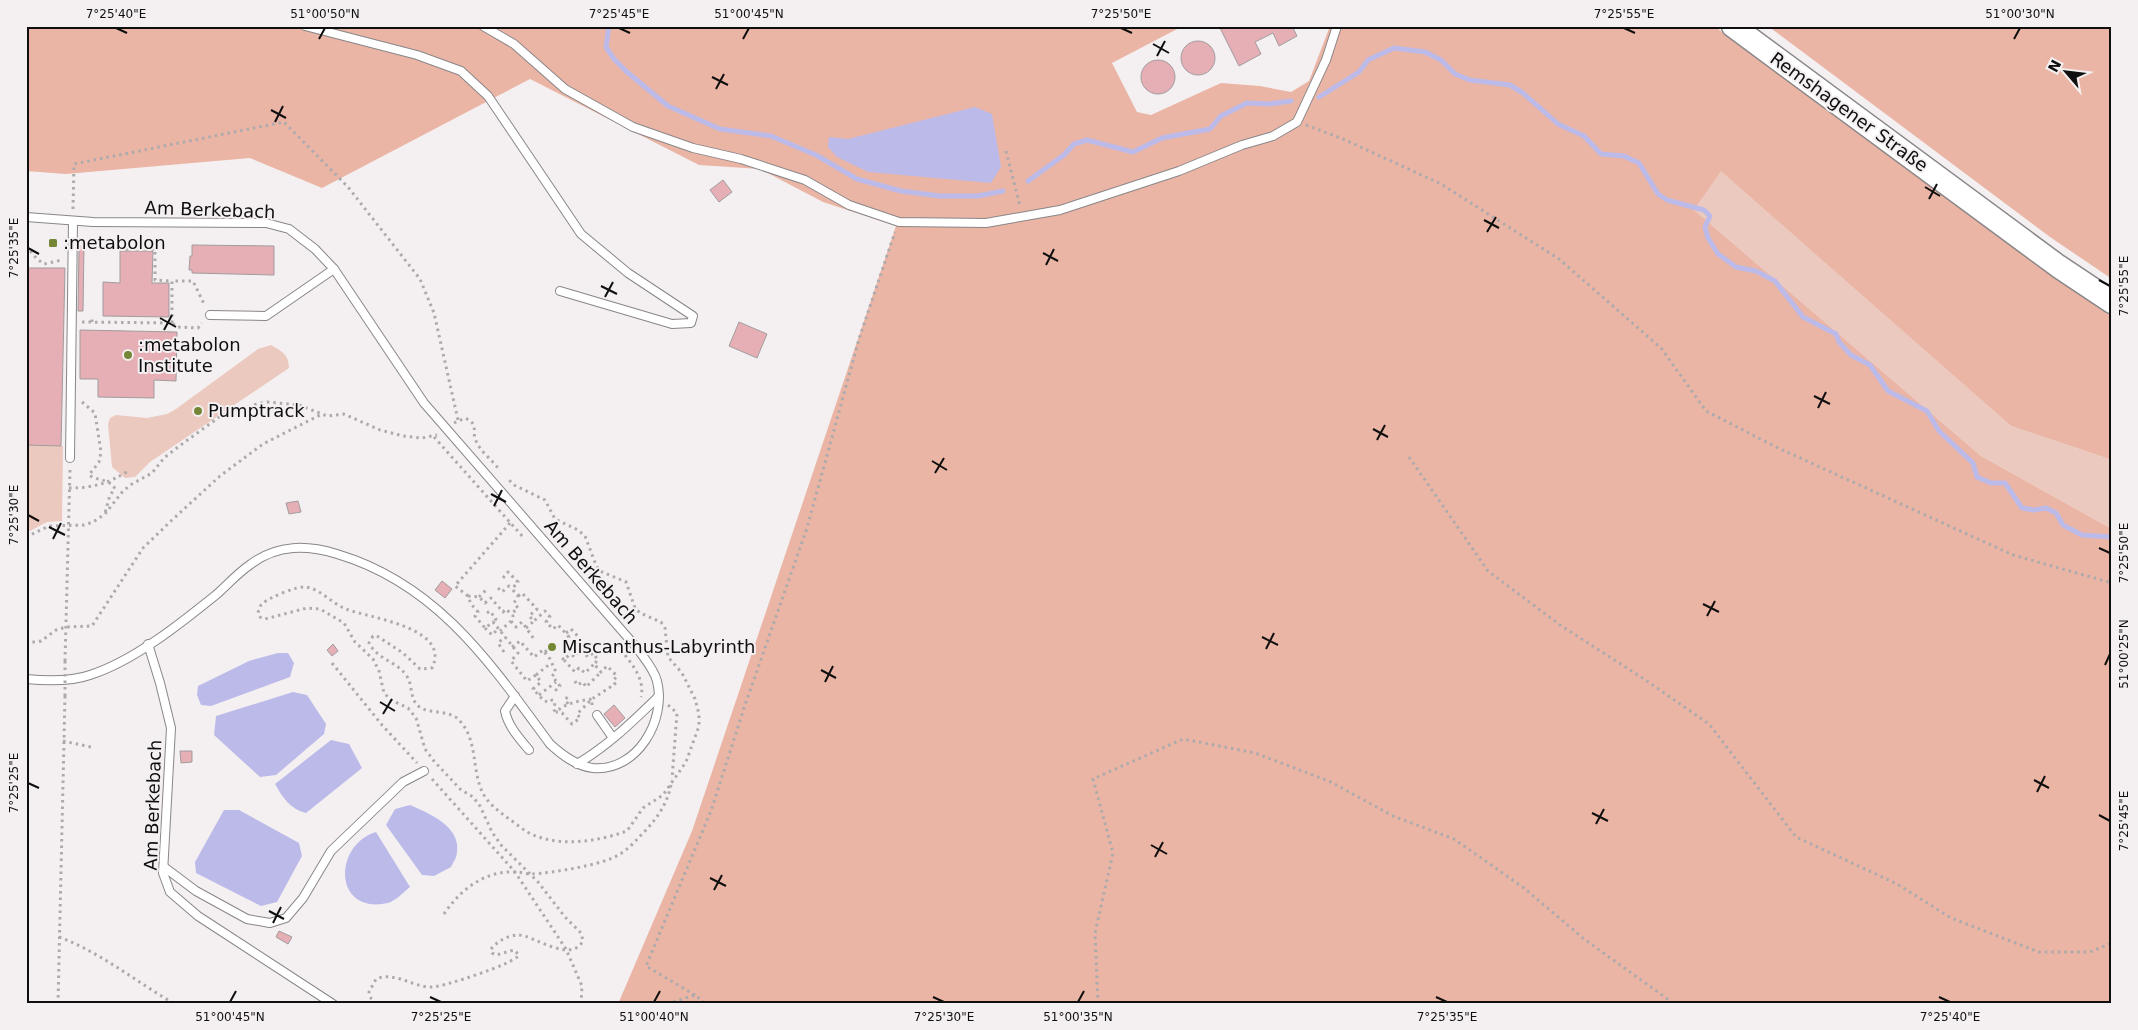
<svg xmlns="http://www.w3.org/2000/svg" width="2138" height="1030" viewBox="0 0 2138 1030" font-family="'DejaVu Sans',sans-serif">
  <style>
    .green { fill: #ecc9be }
    .forest { fill: #ebb5a5 }
    .water { fill: #bcbae9 }
    .lines { fill: none; stroke-linecap: round; stroke-linejoin: round }
    .stream { stroke: #bcbae9; stroke-width: 5 }
    .building { fill: #e6aeb5; stroke: #a19c9d }
    .service-casing { stroke: #898688; stroke-width: 10 }
    .secondary-casing { stroke: #898688; stroke-width: 25 }
    .path { stroke: #adaaac; stroke-width: 3; stroke-dasharray: 2.5 4; stroke-linecap: butt }
    .service { stroke: #fff; stroke-width: 8 }
    .secondary { stroke: #fff; stroke-width: 22 }
    .path-bridge { stroke: #adaaac; stroke-width: 3; stroke-dasharray: 2.5 4; stroke-linecap: butt }
    .ticks { fill: none; stroke: #100f0f; stroke-width: 2 }
    .poi-dot { fill: #758736; stroke: #f4f0f2; stroke-width: 2 }
    .labels { text-anchor: middle; stroke-width: 4; stroke-linejoin: round; paint-order: stroke }
    .street-label { font-size: 18px; fill: #100f0f; stroke: #f4f0f2 }
    .poi-label { font-size: 18px; fill: #100f0f; stroke: #f4f0f2; text-anchor: start }
    .neatline { fill: none; stroke: #100f0f; stroke-width: 2 }
    .ticks-label { font-size: 12px; text-anchor: middle; fill: #100f0f }
  </style>
  <rect width="100%" height="100%" fill="#f4f0f2"/>
  <g class="green">
    <path d="M1721 170 2011 426 2112 460V529L1981 456 1694 210Z"/>
    <path d="M271 345C282 351 289 355 289 368L150 462 135 477 125 478 112 467 108 424 110 418 116 415 147 418 167 414 176 409 258 349Z"/>
    <path d="M26 445 63 446 62 521 47 522 26 533Z"/>
  </g>
  <g class="forest">
    <path d="M26 26H1183L1112 63 1137 112 1151 115 1221 83 1260 86 1291 92 1309 81 1330 26H1714L2063 283 2112 314V460L2011 426 1721 171 1694 210 1981 456 2112 529V1004H618L692 831 896 226 823 202 760 169 699 165 530 79 322 188 250 158 66 174 26 171Z"/>
    <path d="M1768 26H2112V279L2050 237Z"/>
  </g>
  <g class="water">
    <path d="M975 107 992 114 1001 167 991 183 868 172 837 157 828 147 829 137 848 139Z"/>
    <path d="M278 653H288L294 663 290 677 211 706 201 705 197 695 198 686 249 661Z"/>
    <path d="M293 692 307 695 326 724 324 734 276 775 260 777 214 735 216 716Z"/>
    <path d="M331 740 349 744 362 768 306 813C290 809 283 798 275 784Z"/>
    <path d="M410 805C428 813 461 826 457 852 457 857 453 863 451 867L434 876 422 875 386 825 395 809Z"/>
    <path d="M224 810H239L299 843 302 856 277 902 261 906 196 873 195 862Z"/>
    <path d="M376 832 410 887C404 892 395 901 388 903 333 915 333 845 376 832Z"/>
  </g>
  <g class="lines">
    <g class="stream">
      <path d="M609 26 606 47 614 59 627 72 668 106 720 129 771 136 816 155 857 179 901 191 940 196H978L1003 191"/>
      <path d="M1319 97 1359 72 1368 60 1394 48 1425 52 1441 60 1455 74 1470 80 1510 85 1523 93 1558 124 1584 136 1601 154 1624 156 1639 163 1658 194 1667 200 1704 210 1710 216 1705 227 1708 238 1718 254 1736 267 1756 271 1775 281 1803 317 1836 334 1839 342 1851 355 1870 365 1888 391 1927 411 1939 431 1973 463 1977 477 1991 483H2005L2022 508 2034 510 2046 508 2056 513 2063 525 2082 535 2112 537"/>
      <path d="M1028 181 1064 155 1074 144 1087 140 1133 152 1162 138 1210 129 1221 116 1247 103 1269 104 1291 101"/>
    </g>
  </g>
  <g class="building">
    <path d="M1219 26H1292L1297 36 1279 46 1273 33 1255 42 1261 54 1239 66Z"/>
    <circle cx="1198" cy="58" r="17"/>
    <circle cx="1158" cy="77" r="17"/>
    <path d="M723 180 732 192 719 202 710 190Z"/>
    <path d="M192 245 274 246V275L192 273V270H189L190 256H192Z"/>
    <path d="M79 246H84L83 311H78Z"/>
    <path d="M120 251H153L152 283H169V317L103 316V282L120 283Z"/>
    <path d="M26 268H65L61 446 26 445Z"/>
    <path d="M739 322 767 334 757 358 729 346Z"/>
    <path d="M80 330 177 332 176 381 154 380V398L98 397V379H80Z"/>
    <path d="M298 501 301 512 289 514 286 503Z"/>
    <path d="M442 581 452 589 445 598 435 590Z"/>
    <path d="M333 644 338 651 332 656 327 650Z"/>
    <path d="M614 705 625 718 615 727 604 714Z"/>
    <path d="M180 751H192V762L181 763Z"/>
    <path d="M279 931 292 937 288 944 276 937Z"/>
  </g>
  <g class="lines">
    <defs>
      <g id="service">
        <path d="M305 26 417 55 461 71 488 96 581 234 628 273 693 316 691 323 672 324 560 291"/>
        <path d="M483 26 514 44 565 89 633 127 693 148 741 159 805 180 849 205 899 222 986 223 1060 210 1179 171 1242 145 1273 136 1297 122 1326 60 1337 26"/>
        <path d="M26 217 93 222 266 223 289 229 315 249 334 269 424 403 637 648C644 658 654 669 657 681 667 720 637 772 593 768 576 766 562 755 550 744 491 664 438 584 337 554 307 545 278 544 251 564 239 572 228 584 217 594 181 623 134 661 90 675 70 682 47 681 26 679"/>
        <path d="M210 315 266 316 334 269"/>
        <path d="M70 458 73 221"/>
        <path d="M148 644 160 683 171 728 163 873 170 892 198 916 333 1004"/>
        <path d="M515 696 505 711C508 726 519 738 529 750"/>
        <path d="M597 715 613 738"/>
        <path d="M577 764C608 746 633 721 659 696"/>
        <path d="M164 867 196 891 247 919 270 923 286 918 303 898 331 851 403 782 424 771"/>
      </g>
      <path id="secondary" d="M1733 26 2058 266 2112 302"/>
    </defs>
    <use href="#service" class="service-casing"/>
    <use href="#secondary" class="secondary-casing"/>
    <g class="path">
      <path d="M1306 125 1343 139 1441 184 1559 259 1661 348 1706 411 1776 447 2013 555 2112 583"/>
      <path d="M1006 151 1020 206"/>
      <path d="M73 209 74 164 284 122 348 187 420 279 434 313 458 420"/>
      <path d="M26 246 37 259 44 264 62 260"/>
      <path d="M93 249H155V280L172 281"/>
      <path d="M82 322 172 323 177 327 198 328 202 323"/>
      <path d="M92 322V316"/>
      <path d="M172 323V281H193L205 306"/>
      <path d="M82 402 95 413 101 452 99 462 89 475C97 481 111 479 115 489L110 495 105 513"/>
      <path d="M454 423 465 418C480 425 471 430 476 441 480 451 492 460 498 468"/>
      <path d="M434 437 523 537"/>
      <path d="M1409 457 1488 571 1560 625 1644 679 1709 724 1796 837 1897 884 1951 918 2039 952H2090L2112 943"/>
      <path d="M69 488C94 488 109 483 130 470"/>
      <path d="M510 523 455 586 468 596 471 604 478 612 475 616 485 628 493 622 518 653 511 661 527 681 536 675 541 682 533 689 544 701 550 702 552 700 555 702 554 710 556 712C566 703 578 701 592 699V706"/>
      <path d="M26 537 49 526 84 525 93 522 105 514 123 491 132 484 152 473 164 458 178 447 222 415 257 404 267 402 299 405 327 416 344 414 380 430 403 436 422 438 437 435"/>
      <path d="M503 578 508 572 518 582 512 589 518 596 514 603 518 608 511 614"/>
      <path d="M498 588 502 592 509 586 512 589"/>
      <path d="M468 596 479 597 485 603 491 598 503 612 506 609 513 616 511 621 500 631"/>
      <path d="M518 596 522 593 537 609 529 616 534 621 545 611 550 617 546 622 553 629 558 625 569 637 563 643 574 657 581 650 588 657 593 653 598 660 594 664 601 672 607 666 617 676 613 681 615 684 592 699 577 714 580 718 572 724 562 713 556 712"/>
      <path d="M479 597 486 590 484 589"/>
      <path d="M487 613 490 611 496 619 493 622"/>
      <path d="M511 621 516 627 522 622 534 639 536 638"/>
      <path d="M485 628 492 635 498 629"/>
      <path d="M526 628 534 621"/>
      <path d="M566 633 571 629 586 645 581 650"/>
      <path d="M26 643 41 641 56 630 66 627 92 626 143 548 172 520 220 476 263 444 320 415"/>
      <path d="M617 645C628 659 646 678 641 697"/>
      <path d="M512 647 520 641 534 657 543 650 550 659 556 672 552 676 560 686 556 690 559 693"/>
      <path d="M504 652 498 643 505 637"/>
      <path d="M545 652 553 645 557 648"/>
      <path d="M562 658 564 660 571 653"/>
      <path d="M564 660 575 672 579 668 585 673 594 664"/>
      <path d="M65 661 70 469"/>
      <path d="M332 663 382 725 417 763"/>
      <path d="M536 675 551 663"/>
      <path d="M575 681 577 685 583 682 586 687 601 672"/>
      <path d="M539 695 556 682"/>
      <path d="M568 704 565 699 568 697"/>
      <path d="M668 705 677 713 672 779"/>
      <path d="M63 741 91 747V750"/>
      <path d="M432 779 515 872 566 949 582 986 581 1004"/>
      <path d="M444 914C460 890 485 870 516 872 521 872 526 874 531 874 551 873 604 865 620 854 630 848 637 839 645 831 658 817 667 804 671 785"/>
      <path d="M59 937C102 953 136 982 175 1004"/>
      <path d="M695 995 646 966 711 811 745 705 807 528 859 339 895 232"/>
      <path d="M58 1004 65 696"/>
      <path d="M376 1004 370 997 369 992 376 979C396 971 413 988 433 987 445 986 514 964 519 955L514 950 496 955 492 953 491 949C498 941 508 935 518 935 534 935 570 964 583 941L581 933 565 917 538 882 501 845 492 832 480 806 473 797 460 789 434 761 425 749 416 718 408 708 391 700 384 693 379 671 373 659 355 642 344 623 320 609 307 608 265 619 260 617 258 613C259 609 260 605 263 603 271 597 296 586 306 587 321 589 332 604 346 609 368 618 452 627 432 668L420 669 403 653 377 636H373L369 643C378 660 396 661 406 675 414 685 408 700 421 708 433 714 451 710 460 721 477 740 472 766 481 789 486 802 497 810 509 819 515 823 521 828 527 832 557 848 596 842 627 831L643 808 663 795 686 762 699 726V714L695 699 682 673 668 657 665 628 661 622 640 613 635 608 626 582 600 571 596 565 585 536 578 530 555 519 545 500 514 485 508 479"/>
      <path d="M667 1004 695 995 706 1004"/>
      <path d="M1098 1004 1095 933 1113 853 1093 779 1183 739 1255 753 1331 782 1393 816 1454 839 1524 888 1584 939 1673 1003 1678 1004"/>
    </g>
    <use href="#service" class="service"/>
    <use href="#secondary" class="secondary"/>
    <path class="path-bridge" d="M65 696V661"/>
  </g>
  <path class="ticks" d="M116 28 127 33M619 28 630 33M1121 28 1132 33M1624 28 1635 33M319 39 325 28M743 39 749 28M2014 39 2020 28M1153 44 1169 53M1157 56 1165 41M712 77 728 85M716 89 724 74M271 110 286 118M275 122 283 106M1925 187 1940 196M1929 199 1937 184M1484 220 1499 228M1487 232 1496 217M28 248 39 254M1043 253 1058 261M1046 265 1054 249M2099 280 2110 286M601 286 617 294M605 297 613 282M160 318 176 327M164 330 172 315M1814 396 1830 404M1818 408 1826 392M1373 429 1388 437M1377 440 1385 425M932 461 947 470M935 473 944 458M491 494 506 502M494 506 502 490M28 515 39 521M49 527 65 535M53 539 61 523M2099 548 2110 553M1703 604 1719 612M1707 616 1715 601M1262 637 1278 645M1266 649 1274 633M2105 665 2110 654M821 670 836 678M825 682 833 666M380 702 395 711M383 714 392 699M2034 780 2049 788M28 783 39 788M2037 792 2045 776M1592 813 1608 821M2099 815 2110 821M1596 824 1604 809M1151 845 1167 854M1155 857 1163 842M710 878 726 886M714 890 722 875M269 911 284 919M273 923 281 907M430 997 441 1002M933 997 944 1002M1436 997 1447 1002M1939 997 1950 1002M230 1002 236 991M654 1002 660 991M1078 1002 1084 991"/>
  <g class="poi-dot">
    <rect x="48" y="238" width="10" height="10" rx="2.5"/>
    <circle cx="128" cy="355" r="5"/>
    <circle cx="198" cy="411" r="5"/>
    <circle cx="552" cy="647" r="5"/>
  </g>
  <g class="labels">
    <g class="street-label">
      <text transform="translate(1849 112) rotate(36)" y="6">Remshagener Straße</text>
      <text transform="translate(210 210) rotate(2)" y="6">Am Berkebach</text>
      <text transform="translate(591 572) rotate(49)" y="6">Am Berkebach</text>
      <text transform="translate(153 805) rotate(-88)" y="6">Am Berkebach</text>
    </g>
    <g class="poi-label">
      <text x="63" y="249">:metabolon</text>
      <text x="138" y="351">:metabolon<tspan x="138" dy="21">Institute</tspan></text>
      <text x="208" y="417">Pumptrack</text>
      <text x="562" y="653">Miscanthus-Labyrinth</text>
    </g>
  </g>
  <rect width="2138" height="1030" fill="none" stroke="#f4f0f2" stroke-width="55"/>
  <g transform="translate(2066 72) rotate(298)" stroke="#f4f0f2" stroke-width="4" paint-order="stroke">
  <path d="M0-4L9 19L0 12L-9 19Z" fill="#100f0f"/>
  <text y="-8" font-size="14" font-weight="bold" text-anchor="middle" fill="#100f0f">N</text>
  </g>
  <rect x="28" y="28" width="2082" height="974" class="neatline"/>
  <g class="ticks-label">
    <text x="116" y="18">7°25'40"E</text>
    <text x="325" y="18">51°00'50"N</text>
    <text x="619" y="18">7°25'45"E</text>
    <text x="749" y="18">51°00'45"N</text>
    <text x="1121" y="18">7°25'50"E</text>
    <text x="1624" y="18">7°25'55"E</text>
    <text x="2020" y="18">51°00'30"N</text>
    <text transform="translate(14 248) rotate(-90)" y="4">7°25'35"E</text>
    <text transform="translate(2124 286) rotate(-90)" y="4">7°25'55"E</text>
    <text transform="translate(14 515) rotate(-90)" y="4">7°25'30"E</text>
    <text transform="translate(2124 553) rotate(-90)" y="4">7°25'50"E</text>
    <text transform="translate(2124 654) rotate(-90)" y="4">51°00'25"N</text>
    <text transform="translate(14 783) rotate(-90)" y="4">7°25'25"E</text>
    <text transform="translate(2124 821) rotate(-90)" y="4">7°25'45"E</text>
    <text x="230" y="1021">51°00'45"N</text>
    <text x="441" y="1021">7°25'25"E</text>
    <text x="654" y="1021">51°00'40"N</text>
    <text x="944" y="1021">7°25'30"E</text>
    <text x="1078" y="1021">51°00'35"N</text>
    <text x="1447" y="1021">7°25'35"E</text>
    <text x="1950" y="1021">7°25'40"E</text>
  </g>
</svg>
